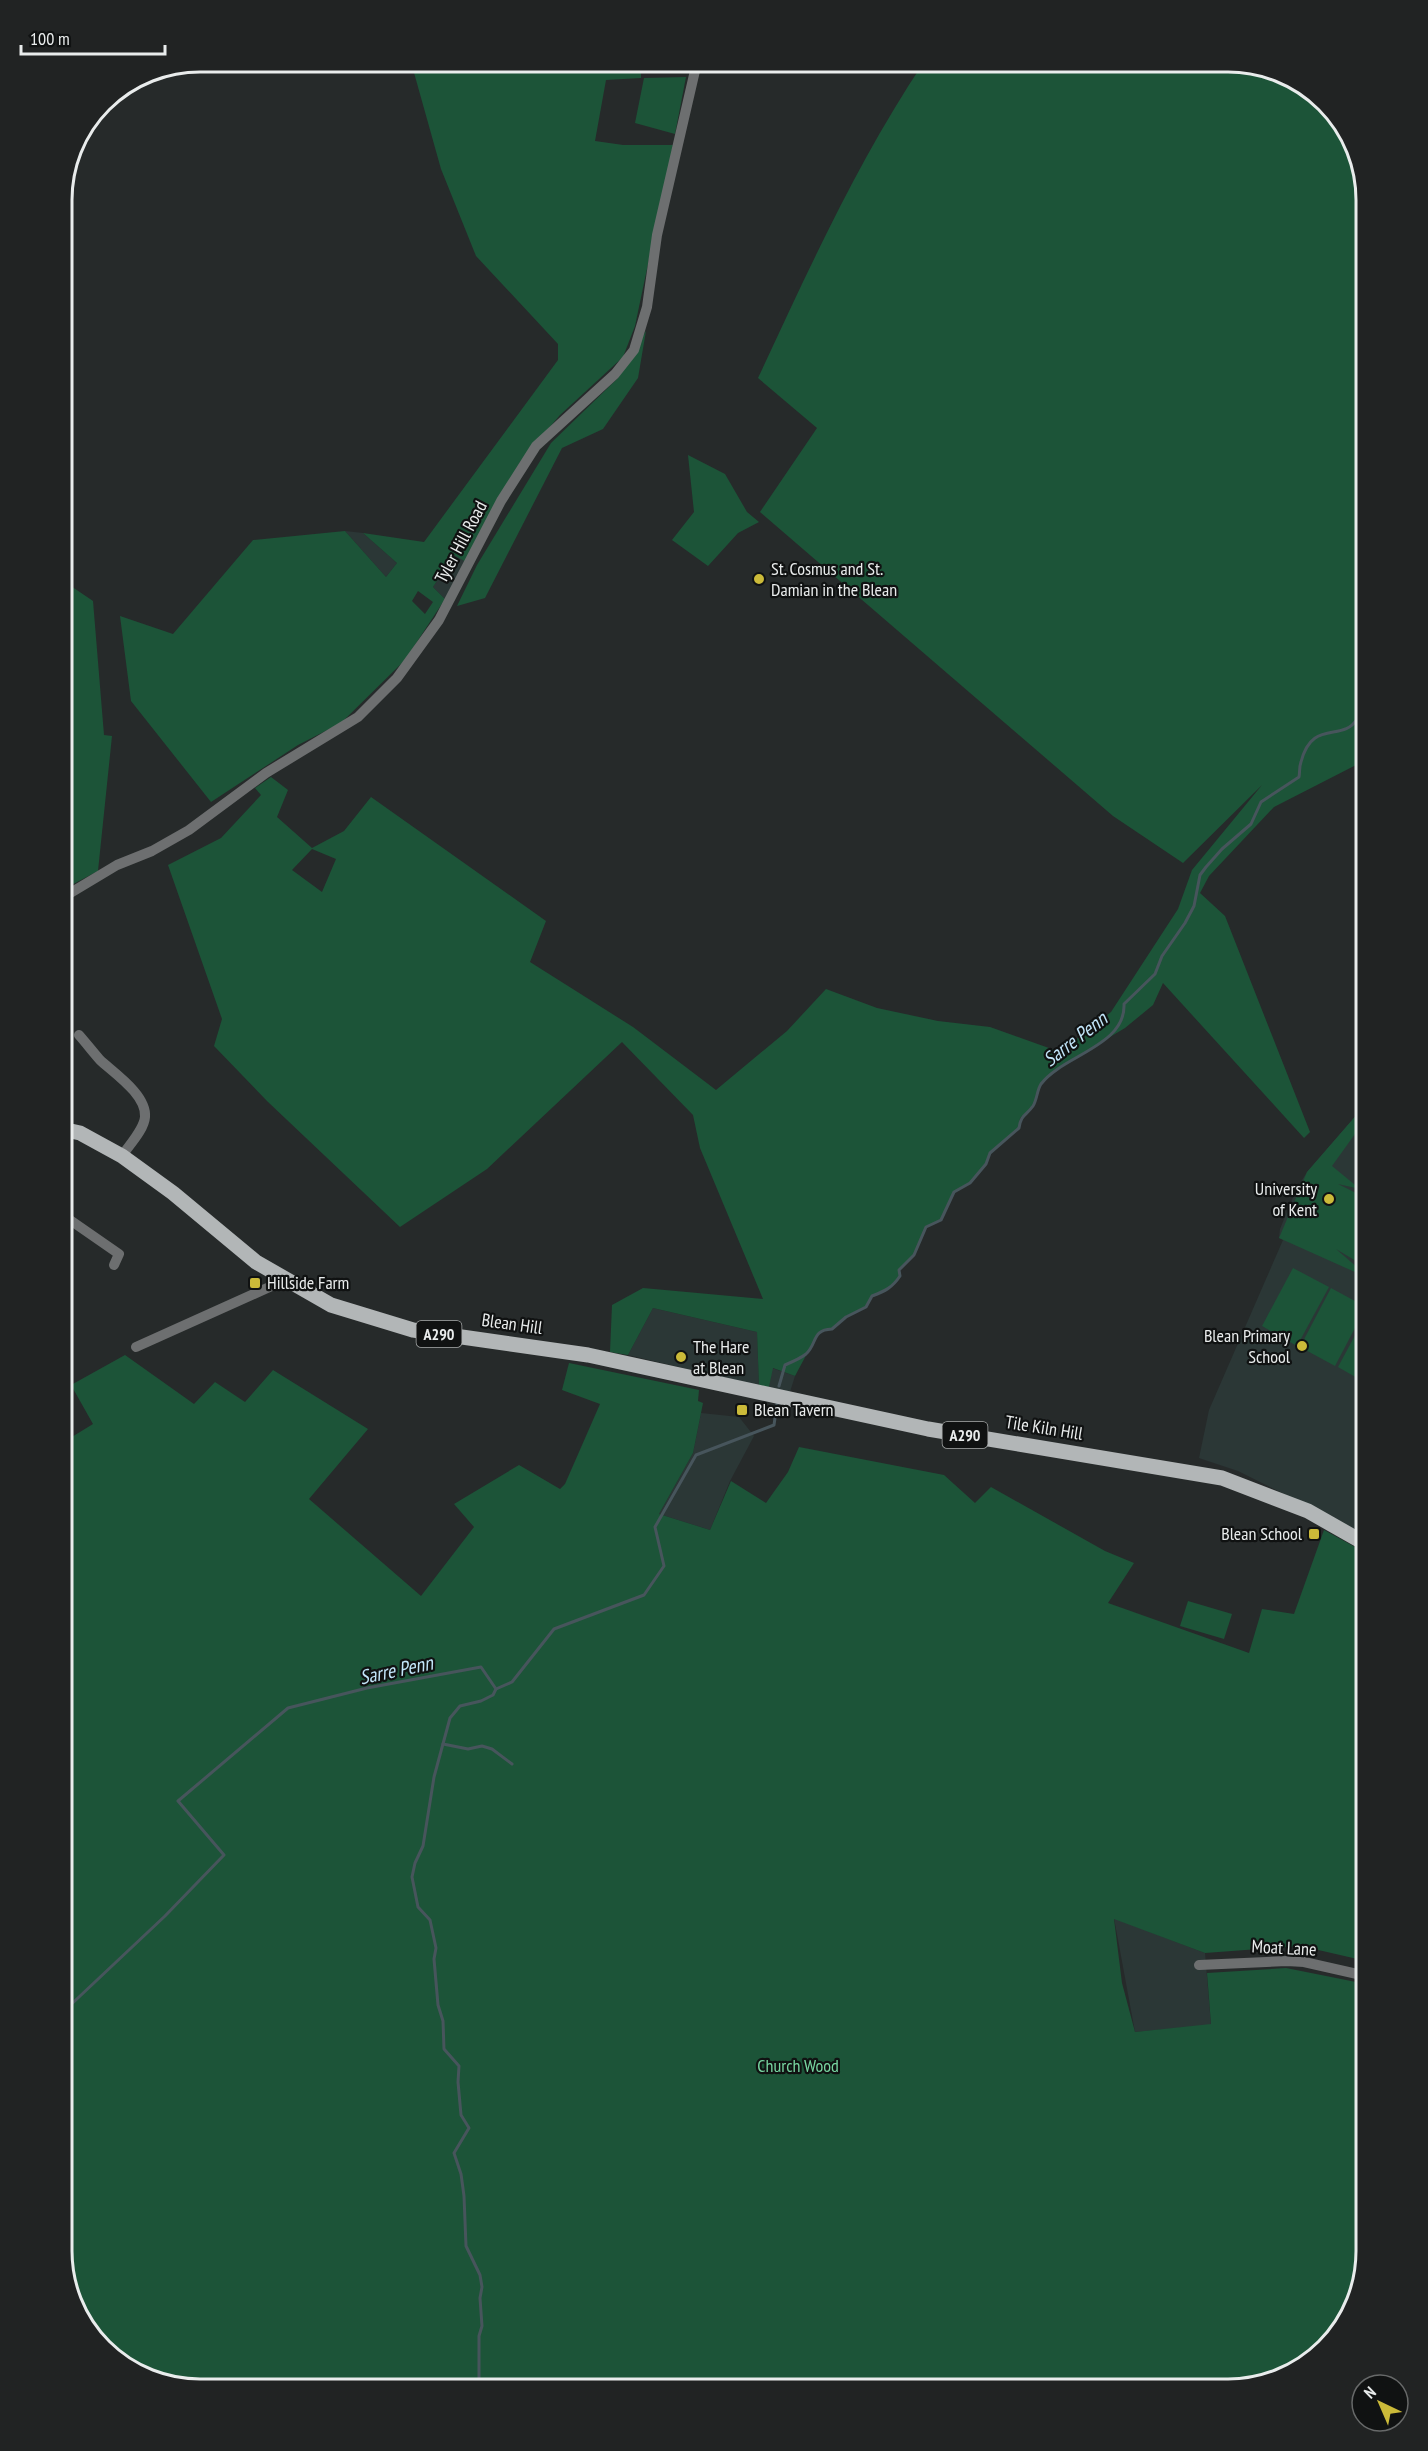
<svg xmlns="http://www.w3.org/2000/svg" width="1428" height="2451" viewBox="0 0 1428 2451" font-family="'PT Sans Narrow',sans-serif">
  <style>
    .built { fill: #2b3736 }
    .green { fill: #1c5438; fill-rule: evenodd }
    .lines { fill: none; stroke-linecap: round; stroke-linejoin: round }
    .stream { stroke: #47555c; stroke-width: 3 }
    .street { stroke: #6d6f70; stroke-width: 10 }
    .primary { stroke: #b2b6b7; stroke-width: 15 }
    .poi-dot { fill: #cbba39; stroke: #101212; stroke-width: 2 }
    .labels { text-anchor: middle; stroke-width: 4.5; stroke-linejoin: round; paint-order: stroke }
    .shield { fill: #101212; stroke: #a8abab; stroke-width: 1.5 }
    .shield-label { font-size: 16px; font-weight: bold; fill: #e9ecec }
    .street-label { font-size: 18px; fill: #e9ecec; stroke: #101212 }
    .poi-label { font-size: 18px; fill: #e9ecec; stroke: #101212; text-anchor: start }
    .park-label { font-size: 18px; fill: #78d5a1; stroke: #101212 }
    .water-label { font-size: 20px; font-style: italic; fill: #c2e5f9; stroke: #101212 }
    .rim { fill: none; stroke: #e9ecec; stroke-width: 3 }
  </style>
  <rect width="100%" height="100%" fill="#262a2a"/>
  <g class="built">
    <path d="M345 531 363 533 397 563 386 577Z"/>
    <path d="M454 554 466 562 445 599 433 587Z"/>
    <path d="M1366 1104V1535L1238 1471 1199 1458 1209 1410 1283 1240 1279 1238 1280 1229 1296 1190 1307 1172Z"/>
    <path d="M653 1308 757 1332 759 1386 628 1355Z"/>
    <path d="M772 1368 795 1376 790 1392 769 1387Z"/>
    <path d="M701 1413 739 1417 754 1436 730 1481 710 1530 659 1514 693 1453Z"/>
    <path d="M1114 1918 1205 1953 1211 2025 1135 2032Z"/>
  </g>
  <g class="green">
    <path d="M411 62H641V78L606 80 595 141 623 145H673L635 326 623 357 560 415 520 462 466 562 454 555 433 587 445 599 405 660 341 723 298 745 211 802 131 701 120 616 173 634 253 540 345 531 386 577 397 563 363 533 424 542 558 360V344L476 256 441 169ZM418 591 433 602 425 614 412 601Z"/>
    <path d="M924 62H1237L1305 85 1352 139 1366 200V755L1358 764 1274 807 1209 876 1200 893 1225 916 1310 1132 1304 1138 1163 983 1153 1005 1125 1028 1063 1065 1040 1085 1033 1106 1020 1118 1019 1128 990 1153 986 1164 970 1183 954 1192 941 1220 926 1227 914 1255 899 1270 900 1276C891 1288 885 1291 872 1296L866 1307 846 1316 832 1329 824 1330 818 1333 795 1376 773 1368 769 1387 759 1386 757 1332 653 1308 628 1355 610 1352 612 1305 643 1288 763 1299 700 1148 693 1115 622 1042 487 1169 400 1227 267 1101 214 1046 222 1019 168 865 221 838 261 795 255 788 271 777 288 790 277 817 312 848 344 831 371 797 546 921 530 962 633 1027 716 1090 787 1031 826 989 877 1008 938 1021 990 1027 1060 1052 1111 1012 1178 909 1192 870 1262 785 1183 863 1113 816 760 512 817 428 758 378C808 271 858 160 924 62ZM312 849 336 859 322 892 292 870Z"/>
    <path d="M686 77 675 134 635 123 644 78Z"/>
    <path d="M646 331 638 378 603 429 562 448 485 598 457 606 477 565 551 443 618 378Z"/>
    <path d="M688 455 725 474 747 512 759 522 738 533 708 566 672 540 694 512Z"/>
    <path d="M62 580 93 601 104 735 112 736 98 871 62 890Z"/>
    <path d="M1366 1104V1133L1360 1127 1332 1166 1360 1189 1338 1184 1366 1198V1267L1336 1249 1366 1275V1277L1279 1238 1307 1172Z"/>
    <path d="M1293 1268 1329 1287 1297 1346 1262 1326Z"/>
    <path d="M1331 1288 1366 1307 1335 1366 1300 1347Z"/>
    <path d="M1366 1315V1383L1338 1367Z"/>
    <path d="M125 1355 194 1404 215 1382 245 1402 273 1370 368 1429 309 1499 421 1596 474 1527 454 1504 519 1465 560 1489 565 1484 600 1404 562 1390 569 1363 699 1390 698 1401 703 1403 693 1453 659 1514 710 1530 731 1481 766 1503 788 1472 799 1447 944 1475 975 1503 991 1487 1105 1551 1134 1563 1108 1603 1249 1653 1262 1609 1294 1614 1324 1530 1366 1553V1961L1301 1946 1205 1953 1114 1919 1122 1983 1135 2032 1211 2024 1207 1973 1286 1968 1366 1984V2251L1343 2327 1289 2375 1228 2389H192L124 2366 76 2312 62 2251V1443L93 1424 71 1385Z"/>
    <path d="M1188 1601 1232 1614 1224 1639 1180 1626Z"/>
  </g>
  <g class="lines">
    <g class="stream">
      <path d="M779 1386 785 1365C792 1362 801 1358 806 1354 818 1343 811 1330 832 1329L846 1317 866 1307 872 1296C885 1291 892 1288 900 1276L899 1270 914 1255 926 1227 941 1220 954 1192 970 1183 986 1164 990 1153 1019 1128C1021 1114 1026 1116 1033 1106 1037 1100 1037 1090 1041 1084 1063 1055 1126 1046 1124 1004L1155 974 1162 956 1185 923 1194 906 1200 875 1206 867 1222 849 1251 824 1261 802 1299 777C1300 772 1299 767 1301 762 1312 718 1343 743 1357 719 1360 713 1360 704 1363 696L1366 695"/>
      <path d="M443 1744 468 1749 482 1746 492 1749 512 1764"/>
      <path d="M62 2013 165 1916 224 1855 178 1801 288 1708 367 1688 481 1667 496 1689"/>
      <path d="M479 2389V2336L482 2326 480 2298 482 2287 480 2275 466 2246 464 2196 461 2174 454 2153 469 2128 461 2115 458 2082 459 2066 444 2049 443 2021 438 2005 434 1959 436 1948 430 1920 418 1907 412 1877 415 1863 423 1846 434 1777 450 1718 460 1706 481 1701 493 1695 496 1689 512 1682 554 1629 644 1595 664 1566 655 1527 696 1455 774 1425 777 1404"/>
    </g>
    <g class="street">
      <path d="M62 898 117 865 152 851 189 830 266 773 358 717 397 678 439 620 501 501 536 446 615 374 634 350 647 307 657 235 697 62"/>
      <path d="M79 1035C86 1043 93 1052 100 1060 114 1073 147 1095 145 1117 144 1130 129 1145 122 1156"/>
      <path d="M62 1147 64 1129"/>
      <path d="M62 1211 70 1220 119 1254 114 1265"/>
      <path d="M136 1347 285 1280"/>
      <path d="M1199 1965 1287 1961 1304 1962 1366 1976"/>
    </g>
    <path class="primary" d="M62 1129 80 1133 122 1156 173 1193 256 1262 331 1305 413 1330 588 1355 928 1429 1222 1478 1308 1511 1366 1544"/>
  </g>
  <g class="poi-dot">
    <circle cx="759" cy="579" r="6"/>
    <circle cx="1329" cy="1199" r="6"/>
    <rect x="249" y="1277" width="12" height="12" rx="3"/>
    <circle cx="1302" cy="1346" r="6"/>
    <circle cx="681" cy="1357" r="6"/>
    <rect x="736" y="1404" width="12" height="12" rx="3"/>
    <rect x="1308" y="1528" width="12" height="12" rx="3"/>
  </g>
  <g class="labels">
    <g class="shield">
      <rect x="416.5" y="1321" width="45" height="26" rx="4.5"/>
      <rect x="942.5" y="1422" width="45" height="26" rx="4.5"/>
    </g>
    <g class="shield-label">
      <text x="439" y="1340">A290</text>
      <text x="965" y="1441">A290</text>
    </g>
    <g class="street-label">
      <text transform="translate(461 542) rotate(-62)" y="6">Tyler Hill Road</text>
      <text transform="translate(512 1324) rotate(8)" y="6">Blean Hill</text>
      <text transform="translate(1044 1428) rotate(9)" y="6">Tile Kiln Hill</text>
      <text transform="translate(1284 1948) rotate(3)" y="6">Moat Lane</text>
    </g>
    <g class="poi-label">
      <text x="771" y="575">St. Cosmus and St.<tspan x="771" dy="21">Damian in the Blean</tspan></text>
      <text x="1317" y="1195" text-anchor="end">University<tspan x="1317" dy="21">of Kent</tspan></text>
      <text x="267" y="1289">Hillside Farm</text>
      <text x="1290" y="1342" text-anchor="end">Blean Primary<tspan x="1290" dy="21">School</tspan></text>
      <text x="693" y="1353">The Hare<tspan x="693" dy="21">at Blean</tspan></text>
      <text x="754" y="1416">Blean Tavern</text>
      <text x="1302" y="1540" text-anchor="end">Blean School</text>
    </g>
    <g class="park-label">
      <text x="798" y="2072">Church Wood</text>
    </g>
    <g class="water-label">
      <text transform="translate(1075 1039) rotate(-38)" y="7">Sarre Penn</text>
      <text transform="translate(396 1670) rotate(-12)" y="7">Sarre Penn</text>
    </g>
  </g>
  <path d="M0 0H1428V2451H0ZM200 72H1228A128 128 0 0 1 1356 200V2251A128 128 0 0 1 1228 2379H200A128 128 0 0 1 72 2251V200A128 128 0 0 1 200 72Z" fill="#212323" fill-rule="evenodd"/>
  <path class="rim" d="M200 72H1228A128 128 0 0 1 1356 200V2251A128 128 0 0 1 1228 2379H200A128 128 0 0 1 72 2251V200A128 128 0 0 1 200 72Z"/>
  <g transform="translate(1380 2403) rotate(316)"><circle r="28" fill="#101212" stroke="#676969" stroke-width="1.5"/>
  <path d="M0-4.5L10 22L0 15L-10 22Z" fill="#cbba39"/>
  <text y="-9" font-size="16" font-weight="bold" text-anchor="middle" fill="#e9ecec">N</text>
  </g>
  <path d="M21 45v9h144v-9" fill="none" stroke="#e9ecec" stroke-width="3"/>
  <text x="30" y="45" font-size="18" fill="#e9ecec" stroke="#101212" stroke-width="4.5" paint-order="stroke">100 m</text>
</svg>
